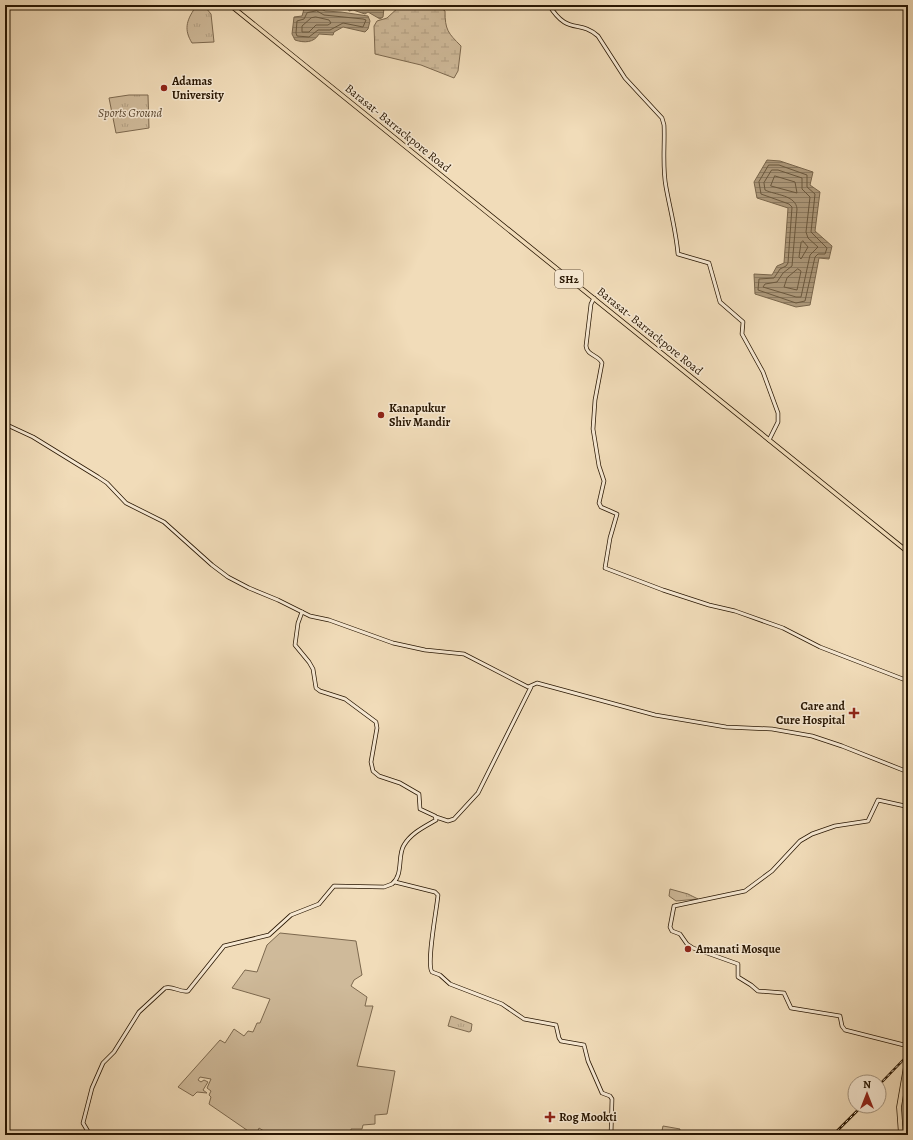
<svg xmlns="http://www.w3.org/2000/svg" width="913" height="1140" viewBox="0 0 913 1140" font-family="Alegreya,serif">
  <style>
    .green { fill: #cfba9a; stroke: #7c684e }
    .wetland { fill: url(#wetland-marsh); stroke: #7c684e }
    .park { fill: url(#park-tufts); stroke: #7c684e }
    .water { fill: url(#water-rules); stroke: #78654b }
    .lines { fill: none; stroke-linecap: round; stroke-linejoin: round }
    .shore { stroke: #6a583e; stroke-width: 1 }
    .secondary-casing { stroke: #281602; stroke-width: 4.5 }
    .primary-casing { stroke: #281602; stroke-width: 5 }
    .highway-casing { stroke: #281602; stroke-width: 5.5 }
    .secondary { stroke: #f6e8d2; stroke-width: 3 }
    .primary { stroke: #f1dcb9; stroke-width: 3.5 }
    .highway { stroke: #f1dcb9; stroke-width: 4 }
    .rail-casing { stroke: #281602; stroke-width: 2.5 }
    .rail { stroke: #f6e8d2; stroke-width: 1; stroke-dasharray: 3; stroke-linecap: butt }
    .poi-dot { fill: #8f2418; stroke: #f6e8d2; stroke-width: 1.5 }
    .labels { text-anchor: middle; stroke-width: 3; stroke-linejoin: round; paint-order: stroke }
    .shield { fill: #f6e8d2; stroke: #665540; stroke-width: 1 }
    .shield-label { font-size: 11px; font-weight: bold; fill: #281602 }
    .poi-label { font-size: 12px; font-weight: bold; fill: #281602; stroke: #f6e8d2; text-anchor: start }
    .park-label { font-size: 12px; font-style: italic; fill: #5a4730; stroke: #f6e8d2 }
    .street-label { font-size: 12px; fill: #281602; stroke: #f6e8d2 }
  </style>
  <defs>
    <pattern id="wetland-marsh" width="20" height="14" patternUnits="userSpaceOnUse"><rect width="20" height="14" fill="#cfba9a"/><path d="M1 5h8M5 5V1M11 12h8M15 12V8" fill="none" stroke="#b29f83"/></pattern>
    <pattern id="park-tufts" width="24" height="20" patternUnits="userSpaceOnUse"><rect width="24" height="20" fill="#cfba9a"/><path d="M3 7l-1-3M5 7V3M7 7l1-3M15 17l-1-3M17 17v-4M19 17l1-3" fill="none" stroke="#b29f83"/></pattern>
    <pattern id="water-rules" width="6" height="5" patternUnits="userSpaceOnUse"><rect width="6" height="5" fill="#ad997b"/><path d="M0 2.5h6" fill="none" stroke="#8d7c63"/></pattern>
  </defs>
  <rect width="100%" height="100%" fill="#f1dcb9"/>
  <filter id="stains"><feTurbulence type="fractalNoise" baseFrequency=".005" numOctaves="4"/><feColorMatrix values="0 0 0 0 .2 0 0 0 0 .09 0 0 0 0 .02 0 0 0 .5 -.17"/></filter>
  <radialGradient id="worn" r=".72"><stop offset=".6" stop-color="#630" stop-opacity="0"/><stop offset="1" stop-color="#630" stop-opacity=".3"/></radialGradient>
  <path class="green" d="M280 933 356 941 362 975 354 980 351 986 367 997 365 1006H373L357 1066 395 1071 387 1114 375 1115V1124L363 1125 362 1129H351V1135H266L267 1133 259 1128 256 1135H254L209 1104 211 1097 209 1095 211 1091 207 1088 211 1079 200 1077 198 1080 201 1082 204 1080 208 1082 203 1090 207 1093 197 1092 193 1096 178 1087 220 1040 225 1043 234 1029 244 1036 248 1031 253 1032 257 1023H260L270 999 232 988 245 970 257 972 267 945Z"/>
  <path class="wetland" d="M401 5H437L445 11C445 30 448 33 461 46L458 71 454 78 421 65 375 54 374 26 377 21 387 18Z"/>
  <g class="park">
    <path d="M195 8H206L211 14 214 42 192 43C184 30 186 21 195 8Z"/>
    <path d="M129 95H148L149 128 116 133 109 98Z"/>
    <path d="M670 889 688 894 698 899 676 901 669 896Z"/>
    <path d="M451 1016 472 1024 471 1031 469 1032 448 1026Z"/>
    <path d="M663 1126 680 1129 679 1135H661Z"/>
  </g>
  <g class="water">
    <path d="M347 5H397L384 8 383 17 380 19 368 12 365 14 353 10 349 11Z"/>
    <path d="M318 7 325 11 341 12 368 16 370 21 368 29 365 32 343 27 334 32 333 35 319 34C314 43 304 43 295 40L292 34 294 17 302 16 304 9H312Z"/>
    <path d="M767 160 780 161 813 172 810 185 820 192 815 231 832 246 829 259 819 258 810 305 796 307 755 294 754 274 772 275 777 266 784 263 788 208 757 198 754 182Z"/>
  </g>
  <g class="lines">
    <g class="shore">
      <path d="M317 11 324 15 363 19 366 20 363 27 343 23 330 30H318L309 37 297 36 296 33 297 21 304 19 307 13Z"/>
      <path d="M316 17 329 20 331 23 328 25H316L309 32H302V26L311 18Z"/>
      <path d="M769 165H779L807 175V187L815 194 811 232 827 248 825 254H818L815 257 805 301 796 303 758 290 759 279 774 278 780 269 786 266 788 263 792 207 789 204 761 194 759 182Z"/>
      <path d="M772 170H778L802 178V189L810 197 806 232 808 238 818 247 810 255 801 297H796L763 287 765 284 777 282 783 273 792 266 797 209C796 195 775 195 765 190L764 183Z"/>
      <path d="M775 176 795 182 797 193 771 186Z"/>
      <path d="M803 241 808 247 801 259 799 257 801 243Z"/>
      <path d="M798 269 801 271 797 290 784 287 787 278Z"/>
    </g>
    <defs>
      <g id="secondary">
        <path d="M549 5C568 36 579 19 598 36L625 78 662 118 664 125C665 145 662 166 666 187 670 209 676 231 678 254L709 263 720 302 743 322 742 334 763 372 778 413V422L769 440"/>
        <path d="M594 298 591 304 586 346C587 356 599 355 602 363L595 400 593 429 599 466 604 481 599 503 601 507 617 514 610 538 605 568 663 590 709 605 735 611 783 628 820 647 908 681"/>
        <path d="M5 424 33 437 98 477 107 483 126 503 164 522 212 565 228 577 249 588 278 600 310 616 329 620 393 643 425 650 464 654 528 687 537 683 655 715 726 727 772 729 812 736 842 746 908 772"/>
        <path d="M908 801 905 806 878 800 868 821 835 826 812 834 800 841 772 871 745 891 674 906 670 927 672 931 680 934 687 944 693 948 738 964V977L751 985 758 991 784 993 791 1008 840 1016 842 1026 845 1030 908 1046"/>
        <path d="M436 817 448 821 454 819 478 793 531 687"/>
        <path d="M395 882 435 892 438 895C437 908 426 964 432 972L440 975 450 984 502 1004 524 1019 556 1025 559 1038 561 1041 584 1045 588 1061 602 1093 610 1096 612 1099 611 1135"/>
        <path d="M90 1135 83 1123 92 1088 103 1063 114 1052 139 1012 165 988C172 985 180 993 188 991L224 946 269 935 291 915 319 904 334 886 384 887 392 884C404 874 397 856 404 845 411 833 424 827 436 820L435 816 420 809 419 794 400 783 379 776 373 771 371 762 377 728 376 722 345 699 320 691 316 688 313 669 309 662 295 645 298 623 302 612"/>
      </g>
      <path id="primary" d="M230 5 908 552"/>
      <path id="highway" d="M901 1135 899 1107 908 1055"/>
    </defs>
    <use href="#secondary" class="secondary-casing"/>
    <use href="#primary" class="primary-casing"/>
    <use href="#highway" class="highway-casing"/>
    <use href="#secondary" class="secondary"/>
    <use href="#primary" class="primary"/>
    <use href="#highway" class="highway"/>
    <defs>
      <g id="rail">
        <path d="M879 1085 908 1055"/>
        <path d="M833 1135 862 1106"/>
      </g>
    </defs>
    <use href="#rail" class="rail-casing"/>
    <use href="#rail" class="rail"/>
  </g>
  <g class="poi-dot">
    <circle cx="164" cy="88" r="4"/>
    <circle cx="381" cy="415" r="4"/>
    <path d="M852 707h4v4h4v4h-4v4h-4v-4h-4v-4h4z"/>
    <circle cx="688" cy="949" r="4"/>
    <path d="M548 1111h4v4h4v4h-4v4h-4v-4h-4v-4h4z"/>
  </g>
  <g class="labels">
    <rect class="shield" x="555" y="270" width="28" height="18" rx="3"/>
    <g class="shield-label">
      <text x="569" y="283">SH2</text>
    </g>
    <g class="poi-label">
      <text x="172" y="85">Adamas<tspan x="172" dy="14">University</tspan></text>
      <text x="389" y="412">Kanapukur<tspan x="389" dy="14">Shiv Mandir</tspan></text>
      <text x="845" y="710" text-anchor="end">Care and<tspan x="845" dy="14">Cure Hospital</tspan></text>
      <text x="696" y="953">Amanati Mosque</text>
      <text x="559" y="1121">Rog Mookti</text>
    </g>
    <g class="park-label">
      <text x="130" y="117">Sports Ground</text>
    </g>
    <g class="street-label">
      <text transform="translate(398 128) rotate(39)" y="4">Barasat- Barrackpore Road</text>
      <text transform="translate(650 331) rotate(39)" y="4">Barasat- Barrackpore Road</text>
    </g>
  </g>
  <rect width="913" height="1140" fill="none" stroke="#f1dcb9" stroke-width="20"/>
  <rect x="6" y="6" width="901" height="1128" fill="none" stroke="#281602" stroke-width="2"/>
  <rect x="10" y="10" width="893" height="1120" fill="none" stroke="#281602"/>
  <g transform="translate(867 1094)"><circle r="19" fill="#f6e8d2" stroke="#a4947f"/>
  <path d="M0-3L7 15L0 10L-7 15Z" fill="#8f2418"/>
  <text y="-6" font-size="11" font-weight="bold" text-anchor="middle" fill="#281602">N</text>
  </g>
  <rect width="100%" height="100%" filter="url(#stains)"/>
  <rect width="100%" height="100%" fill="url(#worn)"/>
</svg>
